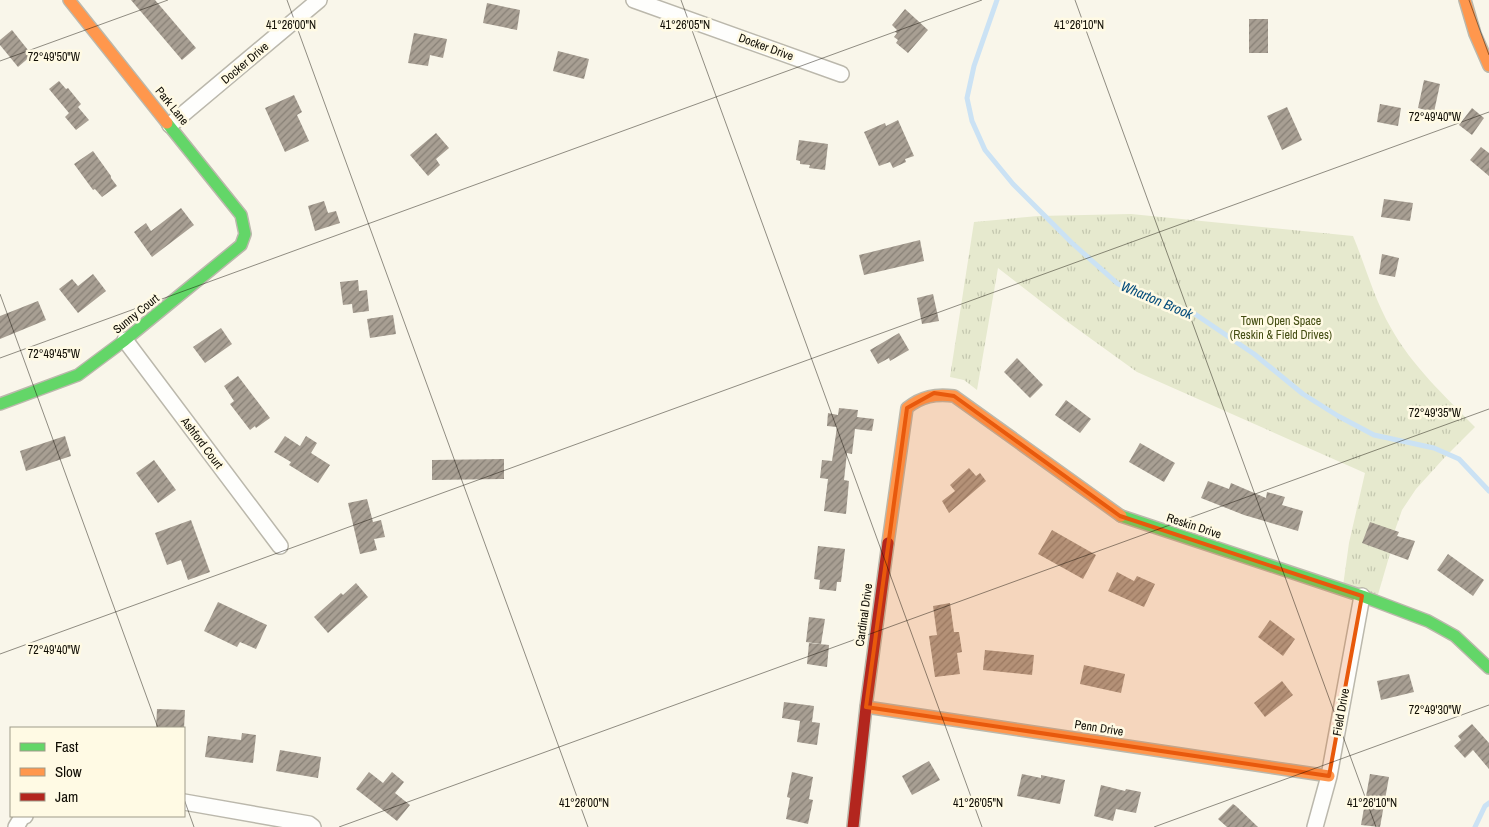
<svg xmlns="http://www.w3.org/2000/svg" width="1489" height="827" viewBox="0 0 1489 827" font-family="'Archivo Narrow',sans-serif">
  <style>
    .park { fill: url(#park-tufts) }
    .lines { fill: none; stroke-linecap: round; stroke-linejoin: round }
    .stream { stroke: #cbe2f4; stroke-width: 5 }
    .building { fill: url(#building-hatch) }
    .street-casing { stroke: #bbb8ac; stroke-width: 18 }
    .fast-casing { stroke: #bbb8ac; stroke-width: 14 }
    .slow-casing { stroke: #bbb8ac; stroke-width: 14 }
    .jam-casing { stroke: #bbb8ac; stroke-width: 14 }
    .street { stroke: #fefefc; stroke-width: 15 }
    .fast { stroke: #63d668; stroke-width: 11 }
    .slow { stroke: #ff974d; stroke-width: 11 }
    .jam { stroke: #b3261e; stroke-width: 11 }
    .marked { fill: #e8590c; fill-opacity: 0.2; stroke: #e8590c; stroke-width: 4; stroke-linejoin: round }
    .ticks { fill: none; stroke: #0f0c03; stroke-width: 1; stroke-opacity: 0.45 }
    .labels { text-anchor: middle; stroke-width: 5; stroke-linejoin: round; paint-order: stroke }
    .street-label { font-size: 12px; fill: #0f0c03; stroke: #fffae4 }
    .park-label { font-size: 12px; fill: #444d12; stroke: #fffae4 }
    .water-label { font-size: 14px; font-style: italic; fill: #044c7b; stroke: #fffae4 }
    .ticks-label { font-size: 12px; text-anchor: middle; fill: #0f0c03; stroke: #fffae4; stroke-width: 5; stroke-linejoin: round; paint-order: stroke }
  </style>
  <defs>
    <pattern id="park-tufts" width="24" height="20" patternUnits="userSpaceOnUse" patternTransform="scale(1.25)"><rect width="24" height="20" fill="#e6e9ce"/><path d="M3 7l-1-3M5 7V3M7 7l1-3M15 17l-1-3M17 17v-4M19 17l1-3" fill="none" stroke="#c4c7af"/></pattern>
    <pattern id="building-hatch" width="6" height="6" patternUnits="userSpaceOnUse" patternTransform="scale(1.25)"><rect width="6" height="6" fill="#a89f93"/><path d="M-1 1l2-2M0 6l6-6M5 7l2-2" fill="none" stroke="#878076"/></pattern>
  </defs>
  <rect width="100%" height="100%" fill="#f9f6ea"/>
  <path class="park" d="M1131 214 1353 236C1366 267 1374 299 1391 328 1412 366 1445 396 1475 427L1445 457 1416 489 1402 510 1395 530 1389 557 1377 598 1342 593 1349 543 1365 473 1137 372 1065 320 998 268 977 390 964 380 950 377 974 222 1038 216Z"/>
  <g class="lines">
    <g class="stream">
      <path d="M997 0 974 66 967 98 972 121 985 150 1013 184 1072 243 1118 284 1192 312 1254 354 1303 394 1338 416 1374 435 1434 448 1459 459 1489 491"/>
      <path d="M1475 827 1485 806 1489 803"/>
    </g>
  </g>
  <g class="building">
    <path d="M131 0H155L196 48 182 60Z"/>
    <path d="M487 3 520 10 517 30 483 23Z"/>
    <path d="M905 9 928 30 908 53 896 43 898 40 894 37 897 33 895 32 897 30 892 25Z"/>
    <rect x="1249" y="19" width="19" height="34"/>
    <path d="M12 30 32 55 18 67 0 45V40Z"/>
    <path d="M414 33 447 39 443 58 430 55 428 66 408 63Z"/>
    <path d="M558 51 589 59 584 79 553 71Z"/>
    <path d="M1424 80 1440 84 1434 112 1418 108Z"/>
    <path d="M59 81 66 89 68 88 81 104 78 107 89 120 76 130 65 117 69 113 49 89Z"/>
    <path d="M294 95 302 112 297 115 309 141 285 152 265 108Z"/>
    <path d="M1380 104 1401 108 1398 126 1377 122Z"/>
    <path d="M1287 107 1302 140 1282 150 1267 116Z"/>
    <path d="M1472 108 1484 118 1472 135 1459 125Z"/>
    <path d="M898 120 914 156 905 159 906 162 893 168 890 162 879 166 864 132 885 123 886 126Z"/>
    <path d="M436 133 449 148 436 159 440 165 428 176 410 155Z"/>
    <path d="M799 140 828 144 825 170 809 168 810 165 800 164V161L796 160Z"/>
    <path d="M1481 147 1489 153V176L1470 160Z"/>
    <path d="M93 151 111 176V178L117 186 102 197 95 189 93 190 74 164Z"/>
    <path d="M1384 199 1413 203 1410 221 1381 217Z"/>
    <path d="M324 201 328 213 336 211 340 223 315 231 308 206Z"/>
    <path d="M181 208 194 225 152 257 134 232 146 223 151 231Z"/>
    <path d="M920 240 924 261 864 275 859 255Z"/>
    <path d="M1382 254 1399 258 1395 277 1379 274Z"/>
    <path d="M93 274 106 291 78 313 59 289 72 279 78 286Z"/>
    <path d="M358 280 359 291 367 290 369 311 353 313 352 304 343 305 340 282Z"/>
    <path d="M933 294 939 321 922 324 917 298Z"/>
    <path d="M38 301 46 320 0 339V316Z"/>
    <path d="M393 315 396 334 370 338 367 319Z"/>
    <path d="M221 328 232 344 205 363 193 347Z"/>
    <path d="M899 333 909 350 890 361 889 358 878 364 870 350Z"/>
    <path d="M1017 358 1043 385 1030 398 1004 372Z"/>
    <path d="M238 376 270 418 256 428 255 426 250 430 230 404 234 401 224 386Z"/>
    <path d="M1066 400 1091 419 1080 433 1055 415Z"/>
    <path d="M839 408 858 410 857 417 874 419 872 431 855 429 852 454 847 453 844 480 849 481 846 514 824 511 828 479 820 478 822 460 832 461 837 427 827 426 828 413 838 415Z"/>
    <path d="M65 436 71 456 26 471 20 451Z"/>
    <path d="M285 436 300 446 306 436 317 443 311 453 330 465 318 483 289 465 291 462 274 452Z"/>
    <path d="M1140 443 1175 463 1164 482 1129 462Z"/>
    <path d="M504 459V479L432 480V460Z"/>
    <path d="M154 460 176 490 158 503 136 473Z"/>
    <path d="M969 468 976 476 980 473 986 481 949 513 942 501 955 491 950 485Z"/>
    <path d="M1208 481 1229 489 1231 483 1266 498 1267 492 1285 497 1282 505 1303 511 1298 531 1244 515 1201 498Z"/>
    <path d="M367 499 373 522 381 520 385 537 374 539 377 550 360 554 348 503Z"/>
    <path d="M191 520 210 572 188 580 181 560 167 565 155 533Z"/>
    <path d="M1370 522 1399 532 1397 536 1415 541 1408 560 1362 543Z"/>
    <path d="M1052 530 1096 555 1083 579 1038 554Z"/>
    <path d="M818 546 845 549 841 582H837L836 591 819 589 820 580 814 579Z"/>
    <path d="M1448 554 1484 580 1473 596 1437 570Z"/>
    <path d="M1117 572 1134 581 1137 576 1155 584 1144 607 1108 591Z"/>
    <path d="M356 583 368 597 328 633 314 617 341 593 343 595Z"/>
    <path d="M218 602 267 625 256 649 240 642 237 647 204 631Z"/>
    <path d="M950 603 954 632H959L962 652 957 653 960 674 935 677 929 636 937 635 933 606Z"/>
    <path d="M809 617 825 619 821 644 806 642Z"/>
    <path d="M1270 620 1295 639 1283 656 1258 637Z"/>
    <path d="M809 643 829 645 827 667 807 664Z"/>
    <path d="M985 650 1034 655 1032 675 983 670Z"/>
    <path d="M1084 665 1125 674 1121 693 1080 684Z"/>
    <path d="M1409 674 1414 692 1381 700 1377 681Z"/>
    <path d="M1282 681 1293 695 1265 717 1254 703Z"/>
    <path d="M784 702 814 706 812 722 820 723 817 745 797 742 800 721 782 718Z"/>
    <path d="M157 709 185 710 184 728H156Z"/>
    <path d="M1472 724 1489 743V769L1473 750 1465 758 1454 746 1461 740 1458 736Z"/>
    <path d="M242 733 256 735 253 763 205 757 208 736 241 740Z"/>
    <path d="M280 750 321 757 318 778 276 771Z"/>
    <path d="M929 761 940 780 912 795 902 776Z"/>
    <path d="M369 772 383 783 392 772 404 782 395 793 410 805 397 821 356 789Z"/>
    <path d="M792 772 813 777 809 799 813 800 808 824 786 819 790 798 787 797Z"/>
    <path d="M1022 774 1041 778V775L1065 780 1060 804 1017 796Z"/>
    <path d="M1370 774 1389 777 1380 827 1361 825Z"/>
    <path d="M1101 785 1125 791 1126 789 1141 792 1136 813 1116 809 1113 821 1094 816Z"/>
    <path d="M1233 804 1236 806 1258 827H1227L1218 819Z"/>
  </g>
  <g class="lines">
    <defs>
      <g id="street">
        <path d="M634 0 841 74"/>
        <path d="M170 125 319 0"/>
        <path d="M125 340 280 546"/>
        <path d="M184 802 309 824 313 827"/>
        <path d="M16 827 22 817 25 816"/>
        <path d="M1315 827 1329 776 1362 596"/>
      </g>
      <g id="fast">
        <path d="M0 404 78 375 125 340 241 245 245 234 241 215 167 123"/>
        <path d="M1121 516 1362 596 1428 621 1455 636 1489 668"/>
      </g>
      <g id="slow">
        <path d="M69 0 167 123"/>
        <path d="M1465 0 1475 34 1489 66"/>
        <path d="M888 543 907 408C922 396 935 394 954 396L1121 516"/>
        <path d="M866 707 1329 776"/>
      </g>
      <path id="jam" d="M853 827 866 707 888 543"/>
    </defs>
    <use href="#street" class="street-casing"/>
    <use href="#fast" class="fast-casing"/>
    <use href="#slow" class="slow-casing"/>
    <use href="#jam" class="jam-casing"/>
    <use href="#street" class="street"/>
    <use href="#fast" class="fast"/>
    <use href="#slow" class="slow"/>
    <use href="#jam" class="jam"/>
  </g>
  <path class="marked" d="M934 393 954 396 1120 516 1362 596 1329 776 866 707 907 408Z"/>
  <path class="ticks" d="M287 0 588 827M681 0 982 827M1075 0 1376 827M1469 0 1489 55M0 61 168 0M0 294 158 728M0 358 982 0M0 654 1489 112M184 799 194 827M339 827 1489 409M1154 827 1489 705"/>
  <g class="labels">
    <g class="street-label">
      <text transform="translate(766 47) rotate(20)" y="4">Docker Drive</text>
      <text transform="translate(245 63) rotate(-40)" y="4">Docker Drive</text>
      <text transform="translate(172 106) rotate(51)" y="4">Park Lane</text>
      <text transform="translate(136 314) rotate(-39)" y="4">Sunny Court</text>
      <text transform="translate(202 443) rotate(53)" y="4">Ashford Court</text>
      <text transform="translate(1194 526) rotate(18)" y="4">Reskin Drive</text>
      <text transform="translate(864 615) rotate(-82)" y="4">Cardinal Drive</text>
      <text transform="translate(1341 712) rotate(-80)" y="4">Field Drive</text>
      <text transform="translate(1099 728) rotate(9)" y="4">Penn Drive</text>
    </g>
    <g class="park-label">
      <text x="1281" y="325">Town Open Space<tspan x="1281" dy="14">(Reskin &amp; Field Drives)</tspan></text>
    </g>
    <g class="water-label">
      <text transform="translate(1157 300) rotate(23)" y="5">Wharton Brook</text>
    </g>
  </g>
  <g class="ticks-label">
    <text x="291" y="29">41°26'00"N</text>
    <text x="685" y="29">41°26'05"N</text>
    <text x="1079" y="29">41°26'10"N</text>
    <text x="54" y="61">72°49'50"W</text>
    <text x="1435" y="121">72°49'40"W</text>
    <text x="54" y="358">72°49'45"W</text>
    <text x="1435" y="417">72°49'35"W</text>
    <text x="54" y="654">72°49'40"W</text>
    <text x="1435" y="714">72°49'30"W</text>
    <text x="584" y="807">41°26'00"N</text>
    <text x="978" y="807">41°26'05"N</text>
    <text x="1372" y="807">41°26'10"N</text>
  </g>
  <rect x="10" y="727" width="175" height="90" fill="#fffae4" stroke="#9f9b8a"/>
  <rect x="20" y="743" width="25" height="8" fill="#63d668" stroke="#9f9b8a"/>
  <text x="55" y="752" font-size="15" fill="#0f0c03">Fast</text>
  <rect x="20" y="768" width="25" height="8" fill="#ff974d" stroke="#9f9b8a"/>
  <text x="55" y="777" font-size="15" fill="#0f0c03">Slow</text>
  <rect x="20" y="793" width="25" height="8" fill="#b3261e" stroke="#9f9b8a"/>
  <text x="55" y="802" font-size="15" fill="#0f0c03">Jam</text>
</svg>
